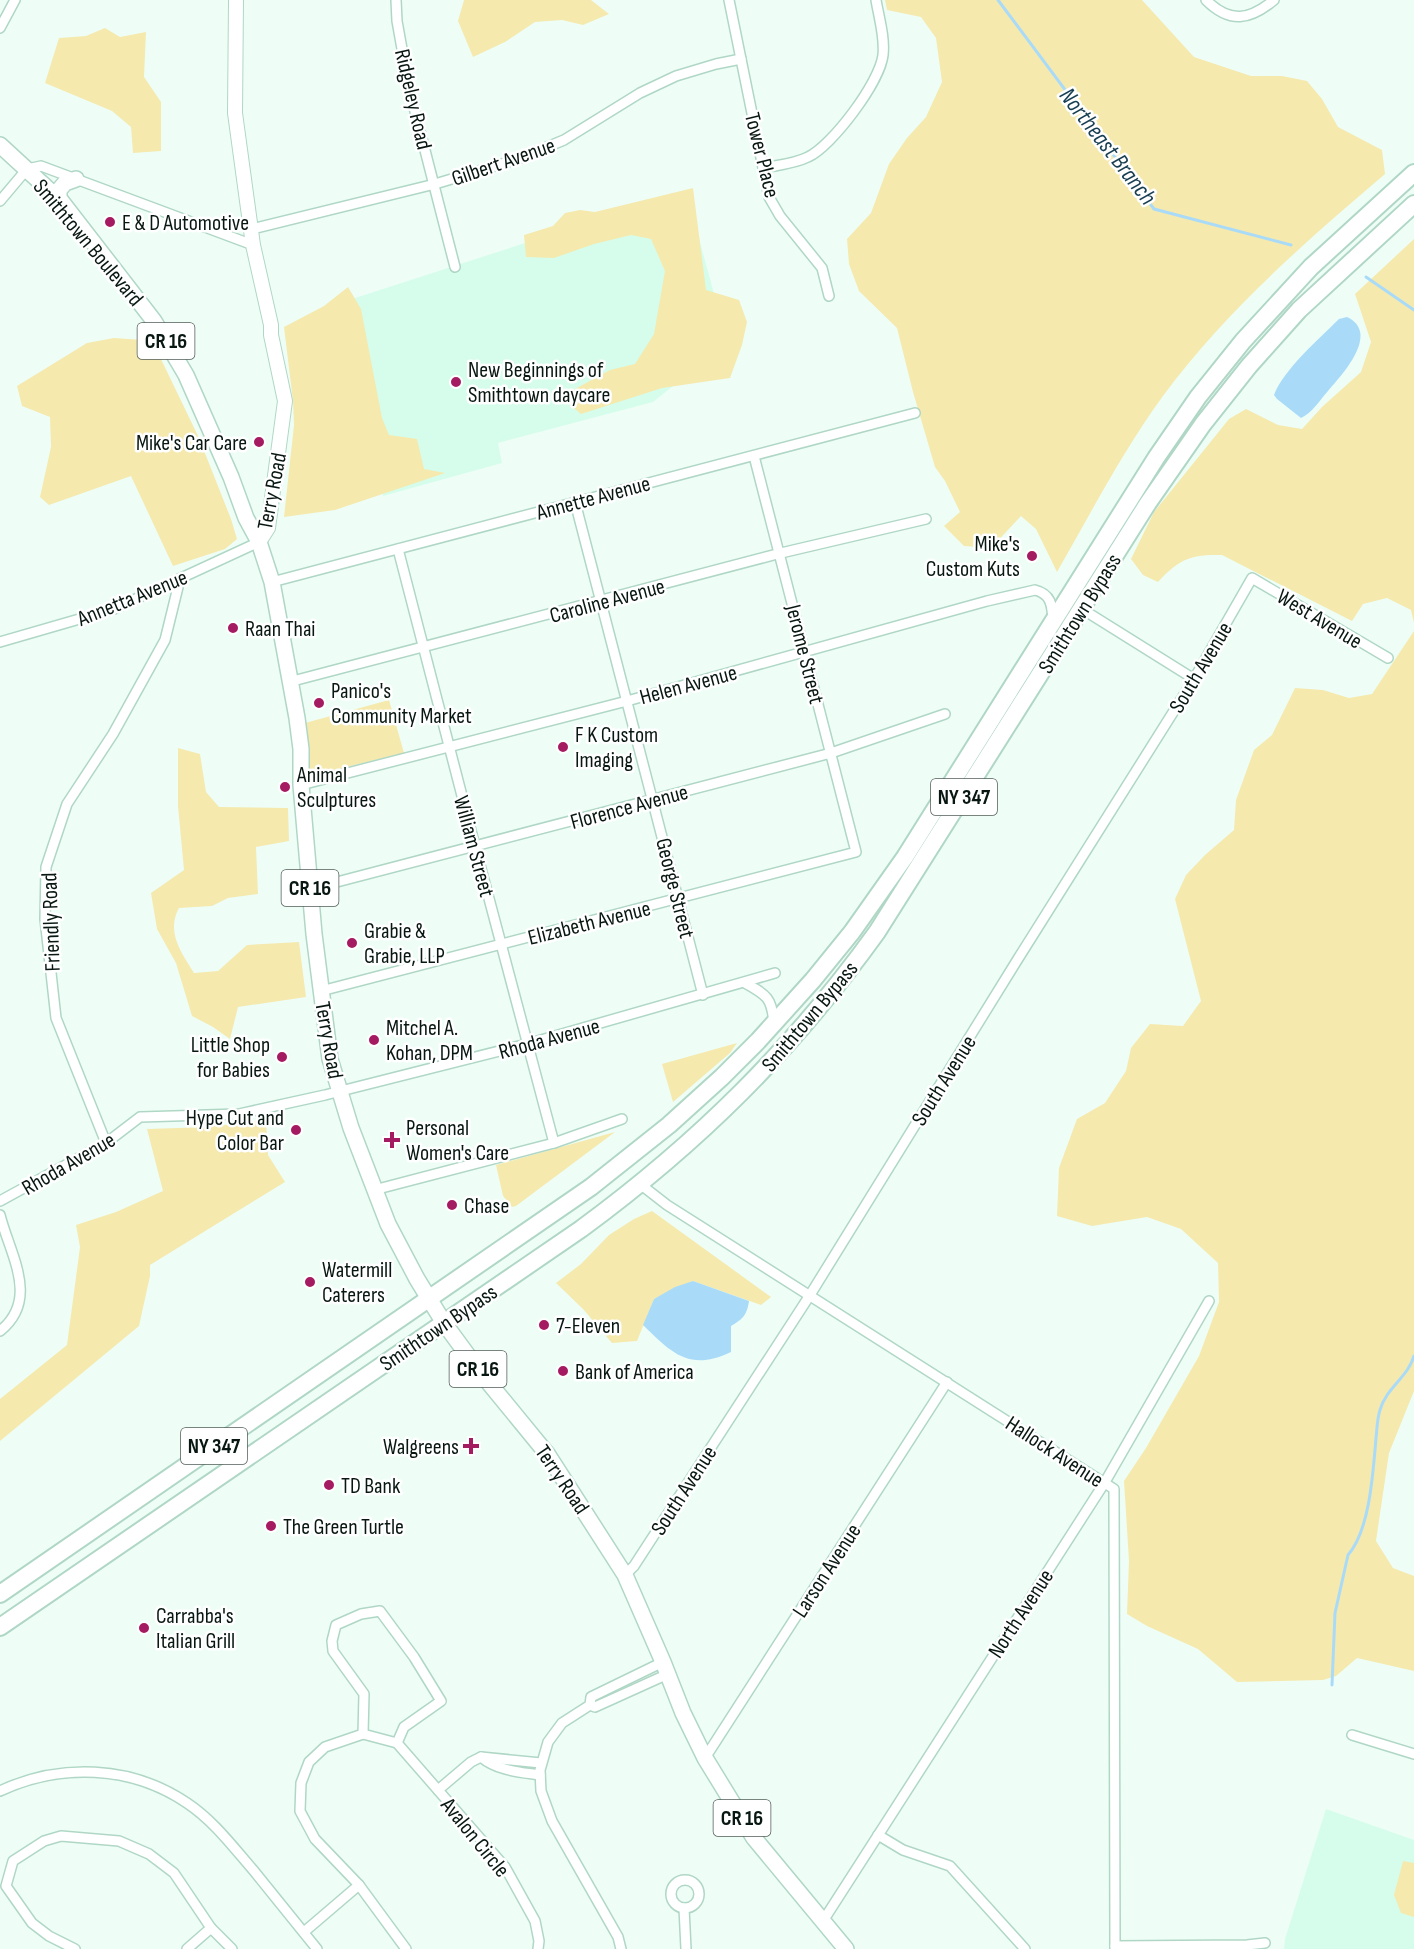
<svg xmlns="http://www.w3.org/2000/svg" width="1414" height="1949" viewBox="0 0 1414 1949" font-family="'Sofia Sans Condensed',sans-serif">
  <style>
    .built { fill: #d6fdeb }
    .green { fill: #f5e9ae }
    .water { fill: #a9dbf8 }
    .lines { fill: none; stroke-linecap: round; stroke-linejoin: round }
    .stream { stroke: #a9dbf8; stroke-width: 3 }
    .street-casing { stroke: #b0d7c6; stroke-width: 12 }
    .secondary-casing { stroke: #b0d7c6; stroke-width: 16 }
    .primary-casing { stroke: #b0d7c6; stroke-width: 18 }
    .highway-casing { stroke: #b0d7c6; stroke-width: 20 }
    .street { stroke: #fff; stroke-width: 9 }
    .secondary { stroke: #fff; stroke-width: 14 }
    .primary { stroke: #fff; stroke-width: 15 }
    .highway { stroke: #fff; stroke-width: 16 }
    .poi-dot { fill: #a51b61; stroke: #fff; stroke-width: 2 }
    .labels { text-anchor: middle; stroke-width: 5; stroke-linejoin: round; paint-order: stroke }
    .shield { fill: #fff; stroke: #525d58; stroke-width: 1.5 }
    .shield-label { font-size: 21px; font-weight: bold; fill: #081711 }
    .street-label { font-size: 22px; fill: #081711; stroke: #fff }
    .poi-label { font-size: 22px; fill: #081711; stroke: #fff; text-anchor: start }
    .water-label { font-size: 24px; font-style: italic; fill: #183e52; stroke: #fff }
  </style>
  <rect width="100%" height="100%" fill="#eefef7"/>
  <g class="built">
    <path d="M686 191 721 319 708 358 653 402 498 443 502 463 383 496 349 300Z"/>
    <path d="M1326 1809 1414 1840V1949H1284L1285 1939Z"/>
  </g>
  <g class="green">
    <path d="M464 0H591L609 14 583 25 562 20 535 22 505 42 473 57 458 21Z"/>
    <path d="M885 0H1142L1194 57 1251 76H1282L1307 81 1322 99 1338 127 1382 150 1385 174C1305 242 1225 312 1163 396 1122 452 1091 513 1057 572L1036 529 1021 516 991 548 964 546 944 526 960 512 945 481 935 467 913 392 897 328 859 291 849 264 847 239 871 213 889 164 907 138 926 117 942 82 936 38 921 17 887 10Z"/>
    <path d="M105 28 120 37 146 32 144 77 161 102V151L133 153 131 127 112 111 45 83 59 38 86 36Z"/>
    <path d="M693 188 706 290 739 300 747 322 742 345 730 378 662 388 581 414 568 403 575 389 610 370 635 364 654 334 665 271 651 239 631 235 594 244 554 258 526 257 524 235 553 226 565 213 580 210 595 212Z"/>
    <path d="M1414 239V623L1411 610 1387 598 1363 604 1352 621 1222 555C1191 554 1179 559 1158 582L1143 575 1131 559 1154 512 1229 419 1246 409 1278 425 1302 429 1322 407 1361 372 1371 342 1355 294Z"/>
    <path d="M348 287 361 309 382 418 389 435 417 439 424 469 445 473 335 510 284 517 294 425 293 401 284 327 324 306Z"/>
    <path d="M114 338 143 340 159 355 199 438 231 519 237 539 225 549 173 566 131 476 49 505 40 497 51 447 50 417 22 406 17 386 87 343Z"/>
    <path d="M1414 631V1391L1389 1453 1376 1541 1393 1568 1414 1576V1671L1357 1658 1336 1676 1323 1680 1237 1682 1198 1649 1147 1626 1127 1614 1129 1561 1124 1481 1146 1448 1199 1356 1219 1302 1218 1263 1181 1229 1147 1217 1092 1226 1057 1216 1059 1168 1077 1119 1105 1103 1126 1071 1131 1048 1150 1024 1183 1026 1201 1001 1175 899 1186 875 1205 855 1234 830 1236 800 1254 750 1272 735 1295 688 1323 690 1349 698 1372 694Z"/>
    <path d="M389 700 404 753 309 776 305 723Z"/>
    <path d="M178 748 200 754 206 792 219 807 288 808 289 841 256 847 258 894 228 898 212 906 179 908C166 932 181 952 194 973L218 971 247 945 299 942 306 997 238 1007 230 1039 213 1027 192 1016 176 963 157 929 151 893 184 870 178 806Z"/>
    <path d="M737 1043 730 1053 673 1102 662 1064Z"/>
    <path d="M266 1120 268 1155 285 1182 150 1265V1276L139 1326 0 1441V1399L67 1345 80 1247 76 1225 116 1212 163 1191 147 1129 208 1127Z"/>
    <path d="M615 1132 516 1206 512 1207 503 1196 496 1165Z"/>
    <path d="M652 1211 771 1297 761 1305 693 1281 654 1299 637 1341 612 1343 583 1309 556 1283 581 1264 609 1235 634 1219Z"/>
    <path d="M1403 1861 1414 1863V1917L1401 1913 1394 1895Z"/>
  </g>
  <g class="water">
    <path d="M1347 317C1381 333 1342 375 1328 391 1320 400 1312 413 1301 418L1277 399 1274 395C1284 369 1319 339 1339 319Z"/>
    <path d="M693 1281 749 1301C747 1315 743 1319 731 1326V1352C689 1372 672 1353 643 1325L654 1299 675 1287Z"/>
  </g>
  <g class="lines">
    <g class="stream">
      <path d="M998 0 1154 209 1291 245"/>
      <path d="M1366 277 1414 310"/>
      <path d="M1332 1685 1335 1613 1348 1555C1370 1530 1373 1472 1376 1438 1377 1430 1377 1419 1380 1410 1386 1388 1408 1377 1414 1356"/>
    </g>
    <defs>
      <g id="street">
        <path d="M396 0 397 21 409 88 455 267"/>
        <path d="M729 0 769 197 780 216 822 268 829 296"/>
        <path d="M1206 0C1230 24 1250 20 1274 0"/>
        <path d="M0 28 15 0"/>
        <path d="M763 168C778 165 794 164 808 157 832 146 880 82 883 55 885 37 879 18 876 0"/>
        <path d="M0 201 27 169 41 166 253 245"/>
        <path d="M252 229 435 184 518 159 564 140 640 93 676 76 716 64 741 59"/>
        <path d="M575 502 703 995"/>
        <path d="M398 549 475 846 554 1143"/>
        <path d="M272 582 915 413"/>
        <path d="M1082 609 1194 679"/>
        <path d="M0 642 114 609 259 542"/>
        <path d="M289 682 781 553 926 519"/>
        <path d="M301 785 627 701 987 601 1035 590C1051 594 1052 605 1053 620"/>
        <path d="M310 889 831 753 945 714"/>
        <path d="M745 983C767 995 772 998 774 1024"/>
        <path d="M321 991 856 852 754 456"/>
        <path d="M106 1143 56 1018 45 919 46 867 67 804 113 734 165 640 180 579"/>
        <path d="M640 1184 667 1205 1114 1489 1115 1949"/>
        <path d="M374 1190 554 1143 622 1119"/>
        <path d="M0 1201 106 1143 140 1117 239 1114 325 1095 527 1044 775 973"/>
        <path d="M0 1215C10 1255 40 1299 0 1331"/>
        <path d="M625 1575 634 1566 810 1295 1016 962 1194 679 1252 578 1388 658"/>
        <path d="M590 1705 595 1707 668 1674"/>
        <path d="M363 1734 364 1694 333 1651 332 1641 336 1625 361 1614 380 1611 414 1657 441 1701 404 1727 397 1743"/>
        <path d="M1352 1735 1414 1754"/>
        <path d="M481 1757C498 1771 520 1772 540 1775"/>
        <path d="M705 1758 947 1382"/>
        <path d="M438 1790 471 1762 481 1757 541 1763"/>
        <path d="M0 1791C60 1763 131 1765 187 1803 214 1821 233 1847 254 1871 275 1897 296 1923 317 1949"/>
        <path d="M878 1835 903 1850 950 1866 1025 1949"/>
        <circle cx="685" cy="1894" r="14"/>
        <path d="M684 1908 686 1949"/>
        <path d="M823 1921 1105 1482 1209 1301"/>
        <path d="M304 1932 359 1885"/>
        <path d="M1115 1946 1247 1945 1265 1943"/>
        <path d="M75 1949 49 1936 32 1923 6 1886 13 1861 44 1841 61 1836 119 1841 149 1854 174 1873 211 1928 232 1949"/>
        <path d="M187 1949 211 1928"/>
        <path d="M406 1949 359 1885 315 1839 300 1811 301 1783 309 1762 325 1747 363 1734 397 1743 505 1867 535 1921 539 1941 538 1949"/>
        <path d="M621 1949 618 1937 552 1821 541 1791 540 1770 548 1742 562 1723 590 1705 591 1697 663 1662"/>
      </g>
      <path id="secondary" d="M236 0 235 113 253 245 271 325V335L285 401 268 528 259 542"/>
      <g id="primary">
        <path d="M0 145 62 202 154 321 186 375 231 477 246 518 259 542 272 582 297 718 301 749V785L314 934 330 1059 351 1128 388 1224 417 1279 444 1323 480 1372 548 1455 625 1575 663 1662 683 1713 705 1758 754 1838 846 1949"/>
        <path d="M59 200V190L65 183 76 179"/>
      </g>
      <g id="highway">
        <path d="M0 1594 591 1187 669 1125 722 1077 758 1041 813 980 852 932 905 857 1156 458 1198 397 1243 341 1311 267 1414 173"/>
        <path d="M0 1627 581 1229C698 1143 792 1050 877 932L1148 503 1203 424 1249 366 1299 310 1414 204"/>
      </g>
    </defs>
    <use href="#street" class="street-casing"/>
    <use href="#secondary" class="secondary-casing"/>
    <use href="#primary" class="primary-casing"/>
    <use href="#highway" class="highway-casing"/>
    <use href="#street" class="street"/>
    <use href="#secondary" class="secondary"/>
    <use href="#primary" class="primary"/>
    <use href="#highway" class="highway"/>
  </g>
  <g class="poi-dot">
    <circle cx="110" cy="222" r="6"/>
    <circle cx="456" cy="382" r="6"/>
    <circle cx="259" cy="442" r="6"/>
    <circle cx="1032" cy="556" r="6"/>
    <circle cx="233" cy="628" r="6"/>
    <circle cx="319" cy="703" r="6"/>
    <circle cx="563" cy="747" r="6"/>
    <circle cx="285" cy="787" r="6"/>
    <circle cx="352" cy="943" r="6"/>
    <circle cx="374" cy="1040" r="6"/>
    <circle cx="282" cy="1057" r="6"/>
    <circle cx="296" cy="1130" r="6"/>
    <path d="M389 1131h6v6h6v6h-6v6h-6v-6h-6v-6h6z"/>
    <circle cx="452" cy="1205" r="6"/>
    <circle cx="310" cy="1282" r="6"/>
    <circle cx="544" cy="1325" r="6"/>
    <circle cx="563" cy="1371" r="6"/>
    <path d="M468 1437h6v6h6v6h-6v6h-6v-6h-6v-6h6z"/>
    <circle cx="329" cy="1485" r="6"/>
    <circle cx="271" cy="1526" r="6"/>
    <circle cx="144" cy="1628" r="6"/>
  </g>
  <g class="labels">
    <g class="shield">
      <rect x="137.5" y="323" width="57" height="36" rx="4.5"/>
      <rect x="931" y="779" width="66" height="36" rx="4.5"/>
      <rect x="281.5" y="870" width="57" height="36" rx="4.5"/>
      <rect x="449.5" y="1351" width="57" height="36" rx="4.5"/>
      <rect x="181" y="1428" width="66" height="36" rx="4.5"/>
      <rect x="713.5" y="1800" width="57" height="36" rx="4.5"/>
    </g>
    <g class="shield-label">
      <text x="166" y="348">CR 16</text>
      <text x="964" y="804">NY 347</text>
      <text x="310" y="895">CR 16</text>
      <text x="478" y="1376">CR 16</text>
      <text x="214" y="1453">NY 347</text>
      <text x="742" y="1825">CR 16</text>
    </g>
    <g class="street-label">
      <text transform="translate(414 99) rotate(77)" y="8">Ridgeley Road</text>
      <text transform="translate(763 155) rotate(76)" y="8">Tower Place</text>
      <text transform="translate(503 161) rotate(-19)" y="8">Gilbert Avenue</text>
      <text transform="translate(89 242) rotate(50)" y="8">Smithtown Boulevard</text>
      <text transform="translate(271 491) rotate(-79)" y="8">Terry Road</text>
      <text transform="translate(593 497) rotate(-15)" y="8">Annette Avenue</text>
      <text transform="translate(132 597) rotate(-22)" y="8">Annetta Avenue</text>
      <text transform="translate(607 600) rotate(-15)" y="8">Caroline Avenue</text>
      <text transform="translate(1079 613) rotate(-58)" y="8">Smithtown Bypass</text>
      <text transform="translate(1320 618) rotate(31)" y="8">West Avenue</text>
      <text transform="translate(806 654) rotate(76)" y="8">Jerome Street</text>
      <text transform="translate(1200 667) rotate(-59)" y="8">South Avenue</text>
      <text transform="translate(688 684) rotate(-15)" y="8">Helen Avenue</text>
      <text transform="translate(629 806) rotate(-15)" y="8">Florence Avenue</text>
      <text transform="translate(475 846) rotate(75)" y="8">William Street</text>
      <text transform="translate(676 888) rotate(76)" y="8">George Street</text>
      <text transform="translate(50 922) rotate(-92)" y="8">Friendly Road</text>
      <text transform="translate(589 922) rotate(-14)" y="8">Elizabeth Avenue</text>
      <text transform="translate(809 1016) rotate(-50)" y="8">Smithtown Bypass</text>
      <text transform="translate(549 1038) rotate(-15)" y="8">Rhoda Avenue</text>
      <text transform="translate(330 1040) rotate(80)" y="8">Terry Road</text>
      <text transform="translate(943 1080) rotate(-58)" y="8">South Avenue</text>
      <text transform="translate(68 1163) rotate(-30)" y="8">Rhoda Avenue</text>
      <text transform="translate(438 1327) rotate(-34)" y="8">Smithtown Bypass</text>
      <text transform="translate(1055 1451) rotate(33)" y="8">Hallock Avenue</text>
      <text transform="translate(563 1479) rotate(56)" y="8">Terry Road</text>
      <text transform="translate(683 1490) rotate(-57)" y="8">South Avenue</text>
      <text transform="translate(826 1570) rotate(-57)" y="8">Larson Avenue</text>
      <text transform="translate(1020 1613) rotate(-57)" y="8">North Avenue</text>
      <text transform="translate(476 1837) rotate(51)" y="8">Avalon Circle</text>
    </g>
    <g class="poi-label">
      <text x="122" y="230">E &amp; D Automotive</text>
      <text x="468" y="377">New Beginnings of<tspan x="468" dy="25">Smithtown daycare</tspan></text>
      <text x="247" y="450" text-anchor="end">Mike's Car Care</text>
      <text x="1020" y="551" text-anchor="end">Mike's<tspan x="1020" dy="25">Custom Kuts</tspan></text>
      <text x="245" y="636">Raan Thai</text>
      <text x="331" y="698">Panico's<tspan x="331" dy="25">Community Market</tspan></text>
      <text x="575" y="742">F K Custom<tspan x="575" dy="25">Imaging</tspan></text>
      <text x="297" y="782">Animal<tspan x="297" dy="25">Sculptures</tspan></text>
      <text x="364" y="938">Grabie &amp;<tspan x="364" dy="25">Grabie, LLP</tspan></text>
      <text x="386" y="1035">Mitchel A.<tspan x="386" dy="25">Kohan, DPM</tspan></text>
      <text x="270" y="1052" text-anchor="end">Little Shop<tspan x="270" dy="25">for Babies</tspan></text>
      <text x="284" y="1125" text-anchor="end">Hype Cut and<tspan x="284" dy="25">Color Bar</tspan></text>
      <text x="406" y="1135">Personal<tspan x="406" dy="25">Women's Care</tspan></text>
      <text x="464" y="1213">Chase</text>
      <text x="322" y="1277">Watermill<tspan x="322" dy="25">Caterers</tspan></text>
      <text x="556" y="1333">7-Eleven</text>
      <text x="575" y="1379">Bank of America</text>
      <text x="459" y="1454" text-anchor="end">Walgreens</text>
      <text x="341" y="1493">TD Bank</text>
      <text x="283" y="1534">The Green Turtle</text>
      <text x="156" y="1623">Carrabba's<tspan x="156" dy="25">Italian Grill</tspan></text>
    </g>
    <g class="water-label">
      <text transform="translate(1108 146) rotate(52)" y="8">Northeast Branch</text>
    </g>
  </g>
</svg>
